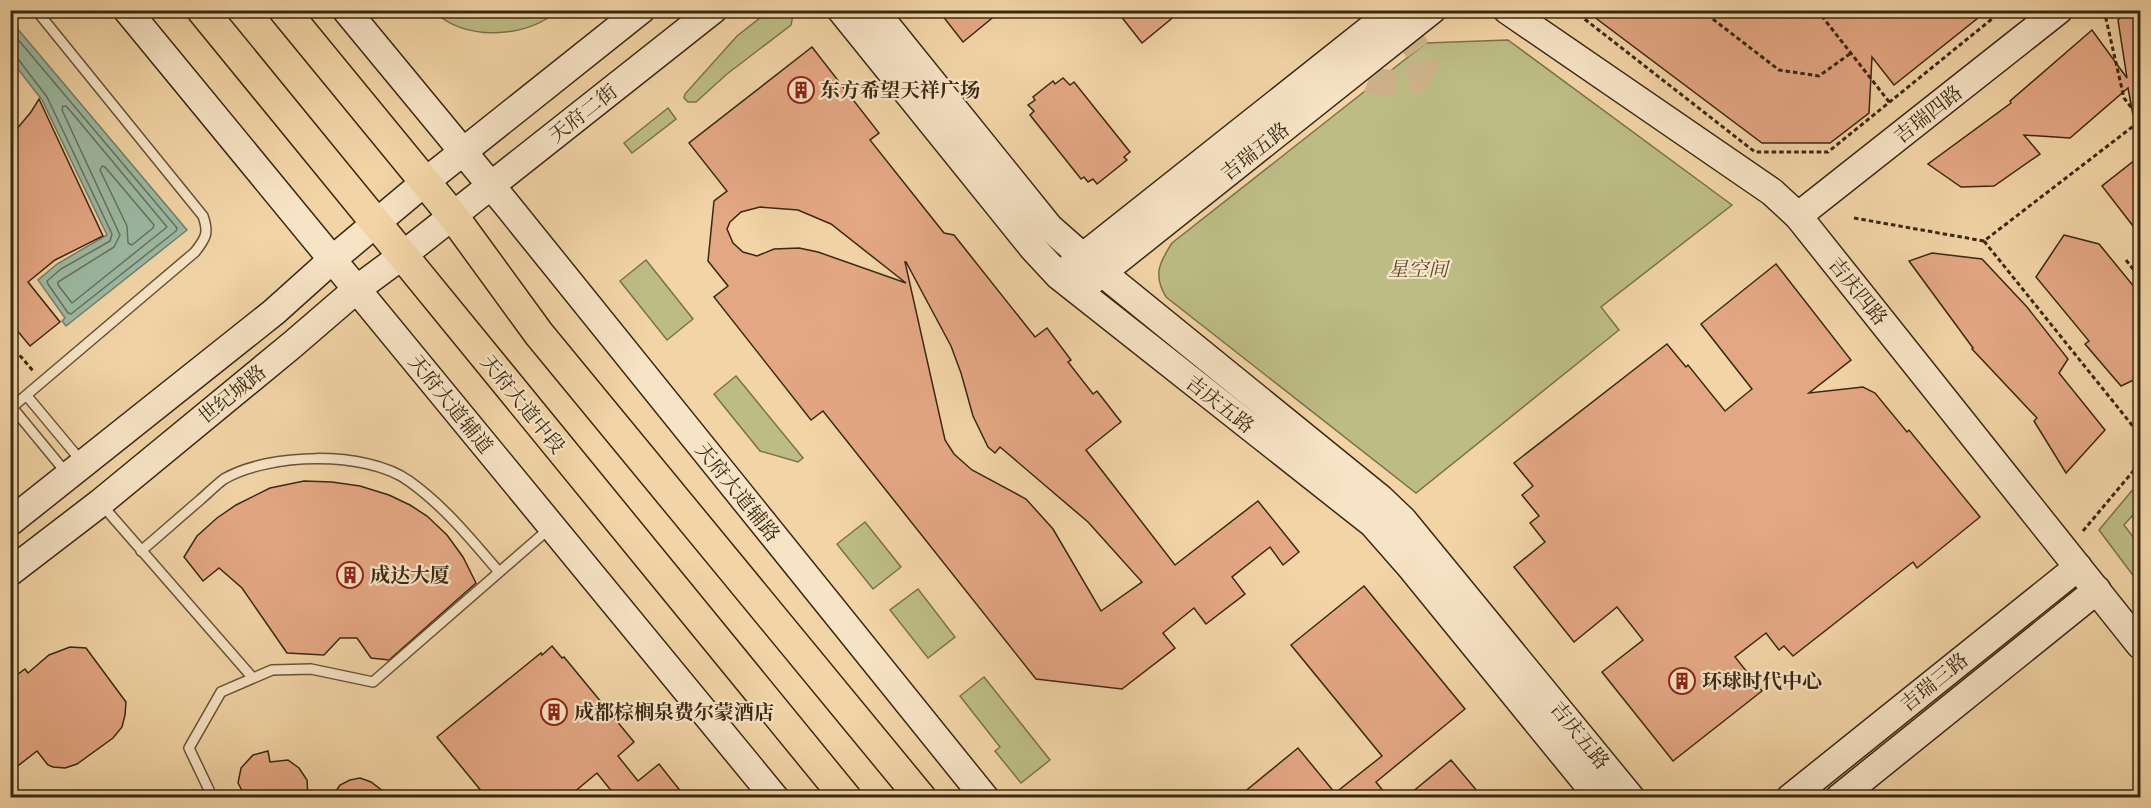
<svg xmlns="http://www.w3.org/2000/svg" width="2151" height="808" viewBox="0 0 2151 808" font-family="'IM FELL French Canon','Noto Serif SC',serif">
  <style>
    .green { fill: #bdbc85; stroke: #7c724c; stroke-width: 1.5 }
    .water { fill: #9cb9a3; stroke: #757f69; stroke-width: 1.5 }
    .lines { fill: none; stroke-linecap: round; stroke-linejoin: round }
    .shore { stroke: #6b705b; stroke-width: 1.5 }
    .building { fill: #e4a784; stroke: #3a2813; stroke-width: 1.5; fill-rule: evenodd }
    .secondary-tunnel { stroke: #cdb289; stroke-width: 27; stroke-dasharray: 27 14; stroke-linecap: butt }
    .lane-casing { stroke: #685338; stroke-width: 12 }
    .secondary-casing { stroke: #3a2813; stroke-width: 30 }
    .primary-casing { stroke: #3a2813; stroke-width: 33 }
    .path { stroke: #3a2813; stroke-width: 3; stroke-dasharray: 4.5 3; stroke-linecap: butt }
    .lane { stroke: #f7e3c5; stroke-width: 9 }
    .secondary { stroke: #f7e3c5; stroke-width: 27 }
    .primary { stroke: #f2d4a6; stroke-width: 30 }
    .labels { text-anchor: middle; stroke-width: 4.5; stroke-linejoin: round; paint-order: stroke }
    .poi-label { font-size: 20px; font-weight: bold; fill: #3a2813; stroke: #f7e3c5; text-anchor: start }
    .street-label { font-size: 20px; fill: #3a2813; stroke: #f7e3c5 }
    .park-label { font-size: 20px; font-style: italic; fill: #5b4d30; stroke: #f7e3c5 }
  </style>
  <rect width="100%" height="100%" fill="#f2d4a6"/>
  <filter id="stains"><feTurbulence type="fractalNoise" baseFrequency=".00333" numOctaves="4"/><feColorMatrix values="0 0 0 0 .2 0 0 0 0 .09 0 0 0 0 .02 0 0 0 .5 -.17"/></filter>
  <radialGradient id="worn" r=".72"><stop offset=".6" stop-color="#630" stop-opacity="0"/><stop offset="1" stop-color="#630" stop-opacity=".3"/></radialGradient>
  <g class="green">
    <path d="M433 11H558C524 38 467 42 433 11Z"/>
    <path d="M778 11H789L793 15 791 25 727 74 696 102H688L684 98 685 94 737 36 765 14 768 18Z"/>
    <path d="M1508 40 1732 205 1601 307 1619 330 1416 493 1166 297C1153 275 1159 263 1172 243L1426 43Z"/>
    <path d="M668 108 676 119 632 153 624 143Z"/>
    <path d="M646 260 693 319 667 340 620 281Z"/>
    <path d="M736 376 803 458 798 462 760 451 714 394Z"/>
    <path d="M2140 481V507L2124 525 2140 546V581L2138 582 2099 530Z"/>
    <path d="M865 522 901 567 873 589 837 544Z"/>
    <path d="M918 589 955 637 928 658 890 610Z"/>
    <path d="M984 677 1050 760 1021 783 995 751 1000 747 960 696Z"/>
  </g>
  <path class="water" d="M11 21 187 230 66 326 62 321 65 318 38 280 57 264 107 235 42 100 11 60Z"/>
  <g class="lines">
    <g class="shore">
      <path d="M10 30 177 228 176 231 71 314 68 313 48 284 47 281 61 269 110 241 112 234 47 97 18 59 10 56"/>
      <path d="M63 106H66L73 114 167 227 72 303 58 285V282L114 247 120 235 62 110Z"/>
      <path d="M102 166 105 167 154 225 153 228 132 245 128 243 127 226 100 170Z"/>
    </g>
  </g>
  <g class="building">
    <path d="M938 10H1002L963 42Z"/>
    <path d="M1116 10H1182L1142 43Z"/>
    <path d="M1585 10H1988L1894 85 1872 57 1869 113 1830 143H1762Z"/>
    <path d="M2127 10H2140V114L2133 115 2128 88 2070 138 2024 135 2040 154 1994 186 1961 187 1928 164 2011 103 2010 101 2092 30 2127 78 2118 20Z"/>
    <path d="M812 47 879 133 870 140 944 233 954 235 1035 337 1047 328 1071 360 1068 362 1093 394 1097 391 1121 422 1086 450 1175 565 1258 501 1299 552 1283 565 1270 547 1232 577 1245 594 1206 624 1194 608 1163 633 1175 648 1122 689 1036 679 823 411 811 420 714 297 728 286 708 261 714 201 727 191 689 143ZM760 207 798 210 831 224 906 283 818 252 799 248 774 249 757 256 743 252 733 243 727 229 730 222 741 212ZM905 262H906L951 346 961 373 973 416 988 447 995 453 1000 447 1088 522 1142 582 1101 611 1053 529 1026 499 972 470 954 454 945 440Z"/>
    <path d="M1063 78 1070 85 1074 82 1130 152 1124 157 1127 160 1097 184 1093 179 1088 182 1084 177 1081 179 1030 115 1034 111 1028 105 1035 100 1033 97 1053 81 1055 84Z"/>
    <path d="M39 99 103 236 55 260 28 282 60 322 30 346 10 322V137L31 112Z"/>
    <path d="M2140 156V235L2102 186Z"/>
    <path d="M2064 235 2099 244 2140 294V377L2121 386 2085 344 2089 341 2036 277Z"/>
    <path d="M1932 253 1982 259 2027 307 2068 359 2059 373 2105 430 2066 473 2034 421 2037 418 1972 349 1973 348 1909 261Z"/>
    <path d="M1776 264 1851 360 1809 393 1863 387 1875 393 1907 432 1909 430 1980 517 1917 568 1913 562 1793 656 1784 646 1779 650 1766 633 1735 657 1762 691 1673 761 1602 672 1643 640 1617 607 1574 642 1514 567 1545 542 1530 523 1539 516 1522 495 1533 486 1514 463 1667 344 1686 367 1688 365 1725 411 1752 389 1701 324Z"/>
    <path d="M304 481 332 482 360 486 389 495 410 505 427 516 447 535 463 557 476 583 389 660 371 658 357 638H340L324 655 287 653 242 588 219 568 203 581 184 557 197 536 217 518 236 505 270 488Z"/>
    <path d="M1364 586 1465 709 1376 782 1389 798H1237L1298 748 1335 793 1382 756 1291 645Z"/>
    <path d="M552 646 562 658 564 657 634 742 618 756 638 781 659 764 686 798H617L597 773 567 798H487L437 737 541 653 542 655Z"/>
    <path d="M70 647 86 648 126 702 125 715 122 727 113 738 77 764 65 768 53 767 48 765 37 751 10 772V680L25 669 28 673 49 655Z"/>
    <path d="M268 751 270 762 288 760 299 768 307 780 308 798H246L238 783 241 768 253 755Z"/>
    <path d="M1451 760 1483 798H1405Z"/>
    <path d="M360 778 371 782 392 798H331L340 785 350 780Z"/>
  </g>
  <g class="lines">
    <path class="secondary-tunnel" d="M1369 79C1386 86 1399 83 1417 79L1425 65 1420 53 1397 21"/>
    <defs>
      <g id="lane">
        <path d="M27 396 82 462"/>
        <path d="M12 407 68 475"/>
        <path d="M10 409 195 252C206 238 209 233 203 216L36 10"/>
        <path d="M102 505 252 677"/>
        <path d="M141 551C161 534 180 517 200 500 208 493 216 485 224 479 269 453 365 450 409 481 444 506 471 539 499 572"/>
        <path d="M203 798 209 790 189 748 221 692 272 670 311 669 373 682 550 528"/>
      </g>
      <g id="secondary">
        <path d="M127 10 775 798"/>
        <path d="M346 10 507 205 985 798"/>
        <path d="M841 10 1033 248 1059 276 1373 524 1409 565 1599 798"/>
        <path d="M874 10 1049 227 1083 257 1381 499 1403 520 1631 798"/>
        <path d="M1507 10 1772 192 1798 216 2140 645"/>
        <path d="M1798 216 2059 10"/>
        <path d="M1070 267 1394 10"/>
        <path d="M1089 283 1432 10"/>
        <path d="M10 522 274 312 333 259 425 182 641 10"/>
        <path d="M10 572 100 503 292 345 357 289 403 255 713 10"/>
        <path d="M1790 798 2078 567"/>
        <path d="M1839 798 2097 590"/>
      </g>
      <g id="primary">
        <path d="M202 10 846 798"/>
        <path d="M284 10 453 216 539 334 921 798"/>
      </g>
    </defs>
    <use href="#lane" class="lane-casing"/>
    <use href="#secondary" class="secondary-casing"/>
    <use href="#primary" class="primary-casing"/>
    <g class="path">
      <path d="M1573 10 1755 152H1828L2003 10"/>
      <path d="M1701 10 1779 70 1819 76 1851 53"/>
      <path d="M1817 10 1890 103"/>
      <path d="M2104 10 2124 98 2140 119"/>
      <path d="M1854 218 1984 241 2140 121"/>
      <path d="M1984 241 2140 435"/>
      <path d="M2126 260 2140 278"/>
      <path d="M10 344 34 372"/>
      <path d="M2083 531 2140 463"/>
      <path d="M2134 595 2140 590"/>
    </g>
    <use href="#lane" class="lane"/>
    <use href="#secondary" class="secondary"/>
    <use href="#primary" class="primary"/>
  </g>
  <defs>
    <symbol id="building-ring" viewBox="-11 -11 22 22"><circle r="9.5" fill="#f7e3c5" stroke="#8f2418" stroke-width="1.5"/><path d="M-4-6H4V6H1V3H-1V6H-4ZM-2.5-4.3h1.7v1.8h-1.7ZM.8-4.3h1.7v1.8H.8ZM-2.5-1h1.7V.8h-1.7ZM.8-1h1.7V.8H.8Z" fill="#8f2418"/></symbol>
  </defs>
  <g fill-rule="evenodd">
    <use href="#building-ring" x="786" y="75" width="30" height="30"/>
    <use href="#building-ring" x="335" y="560" width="30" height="30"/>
    <use href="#building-ring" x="1667" y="666" width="30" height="30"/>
    <use href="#building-ring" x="539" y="697" width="30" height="30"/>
  </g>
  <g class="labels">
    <g class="poi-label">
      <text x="820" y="97">东方希望天祥广场</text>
      <text x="370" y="582">成达大厦</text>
      <text x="1702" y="688">环球时代中心</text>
      <text x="574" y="719">成都棕榈泉费尔蒙酒店</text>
    </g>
    <g class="street-label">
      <text transform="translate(583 113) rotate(-38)" y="7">天府二街</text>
      <text transform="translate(1928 114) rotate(-38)" y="7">吉瑞四路</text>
      <text transform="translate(1255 151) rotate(-38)" y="7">吉瑞五路</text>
      <text transform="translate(1858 291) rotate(51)" y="7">吉庆四路</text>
      <text transform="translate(232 394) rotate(-39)" y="7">世纪城路</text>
      <text transform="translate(451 404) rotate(51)" y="7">天府大道辅道</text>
      <text transform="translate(523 404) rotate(51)" y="7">天府大道中段</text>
      <text transform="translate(1220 404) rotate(38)" y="7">吉庆五路</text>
      <text transform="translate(738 492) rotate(51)" y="7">天府大道辅路</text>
      <text transform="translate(1934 682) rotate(-39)" y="7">吉瑞三路</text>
      <text transform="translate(1580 735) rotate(51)" y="7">吉庆五路</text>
    </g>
    <g class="park-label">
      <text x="1418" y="276">星空间</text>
    </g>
  </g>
  <rect width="2151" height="808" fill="none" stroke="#f2d4a6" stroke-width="36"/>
  <rect x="12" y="12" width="2127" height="784" fill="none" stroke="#3a2813" stroke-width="3"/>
  <rect x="18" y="18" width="2115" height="772" fill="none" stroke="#3a2813" stroke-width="1.5"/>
  <rect width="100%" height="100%" filter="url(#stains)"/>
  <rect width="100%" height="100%" fill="url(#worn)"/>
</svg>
